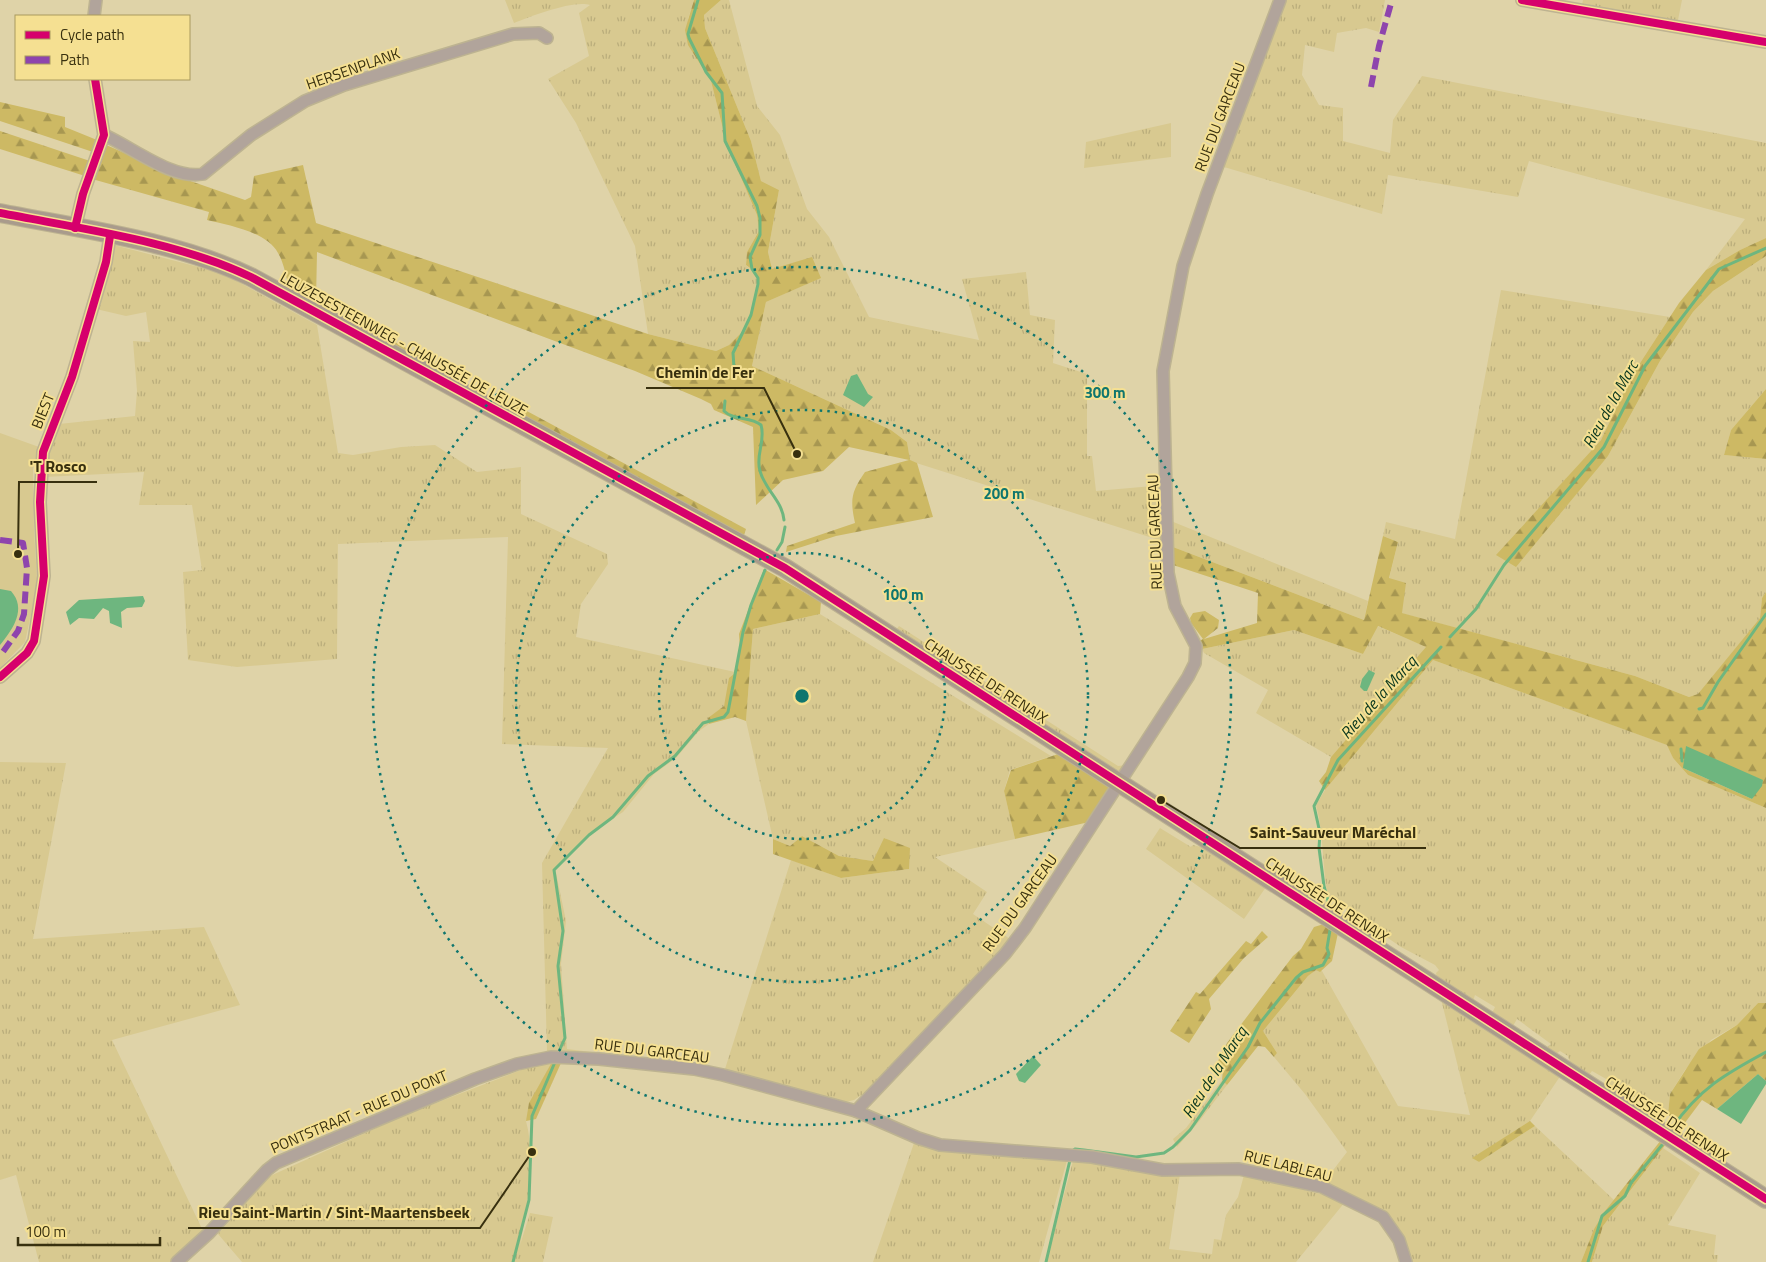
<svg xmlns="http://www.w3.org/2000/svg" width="1766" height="1262" viewBox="0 0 1766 1262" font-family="'Titillium Web',sans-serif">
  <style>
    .grass { fill: url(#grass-tufts) }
    .forest { fill: url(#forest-firs); fill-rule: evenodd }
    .garden { fill: #d8c990 }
    .water { fill: #6eb67f }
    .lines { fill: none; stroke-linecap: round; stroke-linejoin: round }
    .stream { stroke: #6eb67f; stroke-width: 3 }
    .minor-casing { stroke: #bdb391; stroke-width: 14 }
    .primary-casing { stroke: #bdb391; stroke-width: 20 }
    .minor { stroke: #b1a49b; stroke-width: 11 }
    .primary { stroke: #a99b8c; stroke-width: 18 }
    .quiet { stroke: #8e44ad; stroke-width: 6; stroke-dasharray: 12 6; stroke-linecap: butt }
    .cycleway-casing { stroke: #f5e092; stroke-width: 11 }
    .cycleway { stroke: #d6006c; stroke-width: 8 }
    .ring { fill: none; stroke: #0f766e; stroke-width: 2.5; stroke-dasharray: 2.5 5 }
    .labels { text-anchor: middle; stroke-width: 4; stroke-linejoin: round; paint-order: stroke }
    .street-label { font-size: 15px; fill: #38300f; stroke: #f5e092 }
    .water-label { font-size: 16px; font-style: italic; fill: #08361e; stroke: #f5e092 }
    .centre { fill: #0f766e; stroke: #f5e092; stroke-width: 2.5 }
    .ring-label { font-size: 15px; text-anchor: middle; font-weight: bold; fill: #0f766e; stroke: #f5e092; stroke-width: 4; stroke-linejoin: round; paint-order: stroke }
    .leader { fill: none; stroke: #38300f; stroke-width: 2 }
    .callout-dot { fill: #38300f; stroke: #f5e092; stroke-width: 2 }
    .callout-label { font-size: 16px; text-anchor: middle; font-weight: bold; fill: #38300f; stroke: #f5e092; stroke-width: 4; stroke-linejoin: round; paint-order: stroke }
  </style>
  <defs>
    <pattern id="grass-tufts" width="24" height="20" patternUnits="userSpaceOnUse" patternTransform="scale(1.25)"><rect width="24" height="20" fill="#d8c990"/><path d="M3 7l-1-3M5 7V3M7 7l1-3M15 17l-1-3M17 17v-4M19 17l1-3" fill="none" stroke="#baad7b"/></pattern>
    <pattern id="forest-firs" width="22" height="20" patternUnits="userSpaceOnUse" patternTransform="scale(1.25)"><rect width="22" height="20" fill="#cdb964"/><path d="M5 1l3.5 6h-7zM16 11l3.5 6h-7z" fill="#a79751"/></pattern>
  </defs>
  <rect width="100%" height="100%" fill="#dfd3a8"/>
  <g class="grass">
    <path d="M505 0H694L688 19 702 68 711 81 727 145 757 215 759 231 747 252 746 265 757 275 758 281 747 327 729 345 716 351 648 334 635 246 576 123 548 79 589 56 579 13 590 5C573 0 532 16 514 23Z"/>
    <path d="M721 0H729L757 106 780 135 807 209 829 237 869 317 979 340 962 279 1026 272 1030 315 1055 320 1053 363 1087 374V456H1092L1096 491 1164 485 1162 541 910 461 907 442 891 430 752 366 766 302 820 278 772 270 768 252 779 190 761 181 751 141 705 28 704 15Z"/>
    <path d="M1285 0H1385L1379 32 1366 28 1337 33 1334 52 1305 45 1302 75 1319 105 1343 108V141L1390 153 1393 120 1422 76 1766 143V238L1740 250 1706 270 1745 219 1529 161 1518 197 1388 175 1382 214 1224 167Z"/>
    <path d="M1583 0H1682L1677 25 1582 5Z"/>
    <path d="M1171 123V157L1084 168 1086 142Z"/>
    <path d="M114 245 222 273 317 325 338 453 353 455 401 447 435 445 477 472 521 467V514L607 554 608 564 581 604 576 637 735 672 724 706 709 720V724L699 731 676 758 654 774 623 812 593 831 555 868 566 921 561 964 567 1049 665 1061 610 1057 501 1067 500 1063 547 1052 542 863 608 748 502 744 508 537 338 544V530L337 659 237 667 188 660 183 572 202 570 192 505H139L144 472 44 477 43 459 59 424 135 416 137 391 133 341 150 342 146 312 126 316 96 309Z"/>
    <path d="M1766 256V389L1731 430 1724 455 1766 459V592L1762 598 1760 618 1698 695 1689 697 1635 676 1401 613 1389 579 1398 542 1383 536 1386 522 1455 539 1501 290 1670 317 1631 377 1601 440 1497 555 1608 456 1660 361 1693 312 1713 291Z"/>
    <path d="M1171 521 1368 601 1364 620 1173 547Z"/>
    <path d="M820 614 1051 756 1010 770 1004 791 1015 839 935 857 987 892 973 914 1010 939 865 1096 863 1094 854 1100 846 1102 686 1064 725 1069 791 860 841 878 909 869 885 838 873 861 839 856 802 836 790 846 773 839 746 721 753 629Z"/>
    <path d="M899 626 944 655 942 660 896 630Z"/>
    <path d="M1377 626 1427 647 1331 757 1256 713 1268 690 1204 653 1202 649 1294 630 1363 654Z"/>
    <path d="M1433 660 1668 745 1673 758 1688 775 1766 808V1003H1758L1737 1025 1711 1040 1685 1070 1670 1094 1668 1114 1663 1116 1624 1090 1621 1096 1605 1086 1608 1080 1592 1071 1589 1075 1570 1064 1568 1056 1560 1051 1556 1054 1546 1048 1551 1044 1517 1019 1513 1026 1492 1013 1495 1007 1475 995 1473 1001 1437 978 1436 973 1439 970 1435 965 1401 947 1328 897C1322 866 1324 835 1316 805L1325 790Z"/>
    <path d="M976 676 1035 713 1029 716 974 680Z"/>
    <path d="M1043 718 1118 766 1126 765 1122 771 1117 772 1041 724Z"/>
    <path d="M0 762 66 763 33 939 204 927 240 1005 112 1040 204 1233 170 1262H39L16 1175 0 1180Z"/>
    <path d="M1160 828 1191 847 1193 845 1205 848 1266 887 1244 919 1146 849Z"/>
    <path d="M1278 871 1329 902 1325 907 1275 874Z"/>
    <path d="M1317 969 1322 971 1398 1106 1470 1115 1441 999 1561 1075 1530 1121 1473 1158 1479 1162 1535 1126 1614 1200 1594 1229 1581 1262H1409L1395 1224 1388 1215 1324 1182 1347 1152 1305 1094 1274 1057 1277 1053 1263 1031 1308 976Z"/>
    <path d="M555 1062 526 1121C536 1156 527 1210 520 1245L530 1213 553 1217 543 1262H242L218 1234 270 1176 405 1115 526 1068 516 1067Z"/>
    <path d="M1222 1080 1227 1085 1197 1124 1177 1147 1173 1139 1186 1128Z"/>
    <path d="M914 1143 938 1150 1068 1157 1039 1262H873Z"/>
    <path d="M1663 1148 1700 1173 1668 1225 1716 1235 1714 1255H1718L1717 1262H1592L1603 1226Z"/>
    <path d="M1088 1159 1176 1177 1180 1174 1169 1249 1212 1254 1214 1239 1221 1240 1226 1215 1238 1197 1244 1175 1341 1199 1345 1202 1296 1262H1046L1073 1161 1087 1162Z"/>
  </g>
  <g class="forest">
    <path d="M694 0H721L704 15 705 28 751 141 761 181 779 190 768 252 772 269 812 257 821 278 766 302 752 366 891 430 907 442 910 460 917 463 933 517 836 536 786 552 787 546 855 523C850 500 851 492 865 472L909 460 849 447 823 471 783 480 756 505 753 427 714 410 711 404 701 399 635 371 317 252 316 302 289 287C286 277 284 263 278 253 267 232 228 225 207 220L209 212 92 179 104 144 179 177 245 200 251 197 254 176 303 165 316 223 648 334 716 351 729 345 747 327 758 281 754 271 746 265 747 252 759 231 757 215 727 145 711 81 688 45 685 30Z"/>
    <path d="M0 102 65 117V127L97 140 93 152 0 121Z"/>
    <path d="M0 131 90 161 85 176 0 149Z"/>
    <path d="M1766 238V256L1713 291 1693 312 1660 361 1608 456 1516 567 1496 555 1601 440 1631 377 1679 303 1706 270 1740 250Z"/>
    <path d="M393 341 460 377 457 381 392 345Z"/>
    <path d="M1766 389V459L1724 455 1731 430Z"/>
    <path d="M512 403 746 529 744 535 508 408Z"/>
    <path d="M1383 536 1398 542 1389 578 1406 583 1402 613 1635 676 1689 697 1698 694 1760 618 1762 598 1766 592V808L1688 775 1673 758 1667 745 1433 660 1325 790 1319 781 1326 772 1331 757 1426 647 1378 626 1363 654 1294 630 1202 649 1199 641 1203 639 1191 623 1190 618 1193 613 1205 611 1219 620 1218 628 1204 639 1257 623 1258 593 1173 565V547L1364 620ZM1683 768 1740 771 1762 780 1752 799Z"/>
    <path d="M764 569 821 602 820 614 753 629 746 721 735 717 709 724 708 718 724 706 729 678 734 674 740 648 739 634Z"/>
    <path d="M1058 754 1105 783 1109 787 1108 792 1089 822 1015 839 1004 791 1011 770Z"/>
    <path d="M802 836 839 856 873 861 884 838 910 848 909 869 841 878 773 854V839L790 846Z"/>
    <path d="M1324 924 1338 933 1332 961 1320 972 1316 970 1308 976 1263 1031 1277 1053 1274 1057 1265 1047 1258 1046 1227 1085 1222 1080 1223 1069 1218 1061 1227 1043 1293 956 1301 949 1314 927Z"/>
    <path d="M1262 931 1268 937 1244 958 1209 999 1211 1009 1189 1043 1170 1031 1196 992 1200 994 1246 941 1251 944Z"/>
    <path d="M1758 1003H1766V1081L1758 1074 1717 1109 1702 1100 1681 1128 1668 1114 1670 1094 1699 1049 1737 1025Z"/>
    <path d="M552 1062 561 1063 536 1119 526 1121 529 1103Z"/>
    <path d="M1530 1121 1535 1126 1479 1162 1472 1158Z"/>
    <path d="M1661 1140 1666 1144 1603 1226 1592 1262H1581L1594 1229 1605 1211Z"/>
  </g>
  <path class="garden" d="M0 433 39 447 33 469 34 531 37 578 34 600 25 642 0 668Z"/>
  <g class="water">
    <path d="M857 374 868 394 873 397 864 407 843 395 851 376Z"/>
    <path d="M0 589 11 591C27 609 13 629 0 645Z"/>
    <path d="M143 596 145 601 142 607 127 608 121 612 122 628 110 623 109 611 103 608 94 619 79 618 70 625 66 612 79 600Z"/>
    <path d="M1369 670 1375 673 1367 691H1364L1360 687 1362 679Z"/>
    <path d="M1686 746 1763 780 1762 786 1752 799 1683 768Z"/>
    <path d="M1033 1056 1041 1065 1025 1083 1019 1081 1016 1074Z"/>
    <path d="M1758 1074 1766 1081V1084L1741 1124 1717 1109Z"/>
  </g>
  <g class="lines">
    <g class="stream">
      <path d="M698 0 688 34 689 38 706 72 722 93 725 141 757 206 760 218V235L750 257 752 269 758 278V284L751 315 733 353 734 367"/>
      <path d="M725 401 724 411C734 421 750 416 761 425 766 441 755 455 760 471 765 490 782 500 784 520"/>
      <path d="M777 550 782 542 785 527"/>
      <path d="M1450 637 1476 609 1504 565 1604 447 1645 366 1719 269 1766 248"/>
      <path d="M1699 709 1703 708 1718 682 1766 614"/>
      <path d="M1681 749 1682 761"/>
      <path d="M1330 908 1324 886 1319 848 1320 833 1314 806 1338 760 1441 647"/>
      <path d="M560 1049 565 1038 558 966 563 931 554 870 589 835 613 817 648 776 675 756 703 723 724 717 728 712 743 632 751 605 765 570"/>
      <path d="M1672 1128C1699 1089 1725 1074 1766 1052"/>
      <path d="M1071 1152 1075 1149 1084 1150 1136 1157 1164 1153 1173 1147 1190 1130 1248 1047 1260 1023 1296 978 1303 972 1323 965 1329 954 1327 948 1330 930"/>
      <path d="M513 1262 529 1200 532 1116 555 1062"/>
      <path d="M1046 1262 1070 1160"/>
      <path d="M1588 1262 1602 1216 1625 1196 1631 1183 1662 1145"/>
    </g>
    <defs>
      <g id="minor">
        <path d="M1522 0 1766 42"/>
        <path d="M94 16 96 0"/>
        <path d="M104 135C132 147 172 180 203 174L251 135 305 101 344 85 513 34 539 33 547 38"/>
        <path d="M75 228 83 194 104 135 95 79"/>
        <path d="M0 677 27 653 34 641 44 576 40 502 43 452 72 377 106 262 110 236"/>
        <path d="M856 1111 918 1138 940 1145 1092 1157 1163 1170 1239 1169 1322 1187 1383 1217 1399 1240 1406 1262"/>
        <path d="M177 1262 209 1233 267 1170 276 1163 475 1079 517 1064 551 1057 599 1059 694 1069 723 1075 856 1111 1005 954 1025 928 1188 677 1195 663 1196 646 1175 606 1168 573 1163 371 1183 266 1207 194 1280 0"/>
      </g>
      <path id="primary" d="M0 213C82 229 176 241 251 277L785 568 1766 1199"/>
    </defs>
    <use href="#minor" class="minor-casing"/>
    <use href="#primary" class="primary-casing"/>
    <use href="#minor" class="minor"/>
    <use href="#primary" class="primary"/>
    <g class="quiet">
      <path d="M1371 87 1379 46 1392 0"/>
      <path d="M0 540 23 543 27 568 24 614 18 631 0 656"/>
    </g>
    <defs>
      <g id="cycleway">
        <path d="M1522 0 1766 42"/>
        <path d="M0 213C82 229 176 241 251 277L785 568 1766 1199"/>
        <path d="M75 228 83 194 104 135 95 79"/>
        <path d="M0 677 27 653 34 641 44 576 40 502 43 452 72 377 106 262 110 236"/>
      </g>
    </defs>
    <use href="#cycleway" class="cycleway-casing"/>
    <use href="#cycleway" class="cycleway"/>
  </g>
  <g class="ring">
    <circle cx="802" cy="696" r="143"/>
    <circle cx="802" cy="696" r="286"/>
    <circle cx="802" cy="696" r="429"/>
  </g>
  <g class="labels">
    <g class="street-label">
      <text transform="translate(353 69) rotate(-19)" y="5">HERSENPLANK</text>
      <text transform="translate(1220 117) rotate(-69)" y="5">RUE DU GARCEAU</text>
      <text transform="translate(404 344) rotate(29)" y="5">LEUZESESTEENWEG - CHAUSSÉE DE LEUZE</text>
      <text transform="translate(43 411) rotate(-68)" y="5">BIEST</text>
      <text transform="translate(1155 532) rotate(-92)" y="5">RUE DU GARCEAU</text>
      <text transform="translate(986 681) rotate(33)" y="5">CHAUSSÉE DE RENAIX</text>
      <text transform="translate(1327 900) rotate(33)" y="5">CHAUSSÉE DE RENAIX</text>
      <text transform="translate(1020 903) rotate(-54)" y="5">RUE DU GARCEAU</text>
      <text transform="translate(652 1051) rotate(7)" y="5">RUE DU GARCEAU</text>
      <text transform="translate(359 1112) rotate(-23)" y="5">PONTSTRAAT - RUE DU PONT</text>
      <text transform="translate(1667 1119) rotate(33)" y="5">CHAUSSÉE DE RENAIX</text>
      <text transform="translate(1288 1166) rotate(14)" y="5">RUE LABLEAU</text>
    </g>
    <g class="water-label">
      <text transform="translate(1610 404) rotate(-61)" y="6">Rieu de la Marc</text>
      <text transform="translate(1378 697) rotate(-48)" y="6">Rieu de la Marcq</text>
      <text transform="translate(1214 1072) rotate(-57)" y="6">Rieu de la Marcq</text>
    </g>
  </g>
  <circle cx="802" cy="696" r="8" class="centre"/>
  <g class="ring-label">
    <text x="1105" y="398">300 m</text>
    <text x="1004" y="499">200 m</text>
    <text x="903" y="600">100 m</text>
  </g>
  <path class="leader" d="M797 454L764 388H646M18 554L19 482H97M1161 800L1240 848H1426M532 1152L480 1228H188"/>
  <g class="callout-dot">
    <circle cx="797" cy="454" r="5"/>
    <circle cx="18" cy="554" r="5"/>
    <circle cx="1161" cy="800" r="5"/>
    <circle cx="532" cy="1152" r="5"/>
  </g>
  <g class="callout-label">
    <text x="705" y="378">Chemin de Fer</text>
    <text x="58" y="472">'T Rosco</text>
    <text x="1333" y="838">Saint-Sauveur Maréchal</text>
    <text x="334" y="1218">Rieu Saint-Martin / Sint-Maartensbeek</text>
  </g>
  <rect x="15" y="15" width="175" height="65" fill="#f5e092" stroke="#a99a5e"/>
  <rect x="25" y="31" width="25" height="8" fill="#d6006c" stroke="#a99a5e"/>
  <text x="60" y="40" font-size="15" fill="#38300f">Cycle path</text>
  <rect x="25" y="56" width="25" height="8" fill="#8e44ad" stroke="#a99a5e"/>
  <text x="60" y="65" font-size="15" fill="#38300f">Path</text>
  <path d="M18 1237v8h142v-8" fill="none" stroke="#38300f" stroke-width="2.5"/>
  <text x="25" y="1237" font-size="15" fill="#38300f" stroke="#f5e092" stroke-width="4" paint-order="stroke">100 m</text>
</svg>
